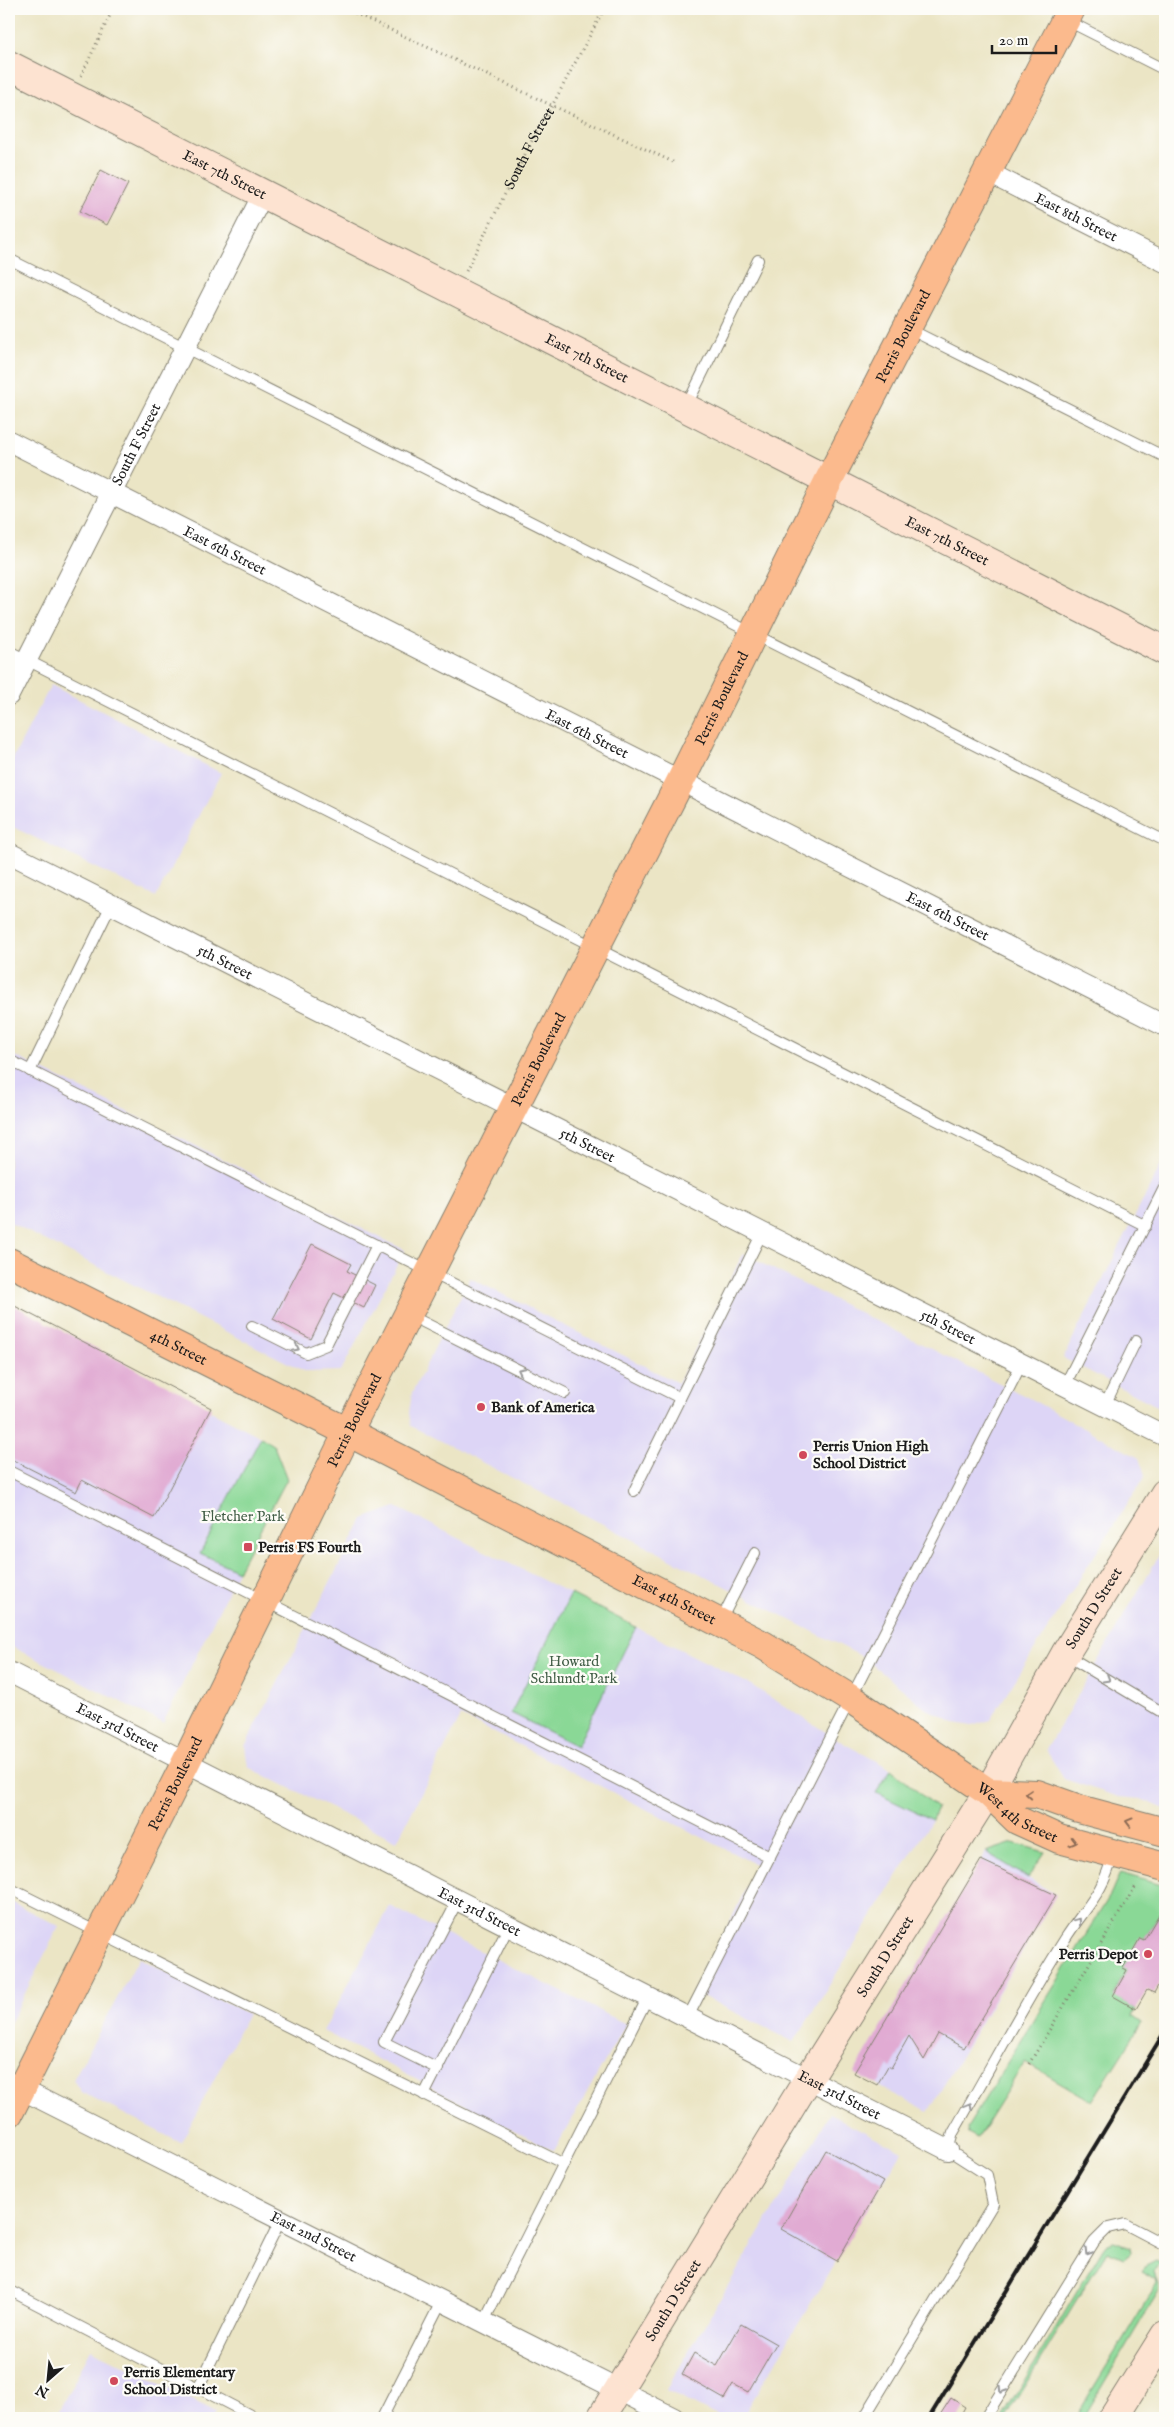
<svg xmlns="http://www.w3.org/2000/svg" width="1174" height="2427" viewBox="0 0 1174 2427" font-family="'IM FELL English',serif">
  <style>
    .built { fill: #ddd5f6 }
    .green { fill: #8ad896; stroke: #537a59 }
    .building { fill: #e1abd3 }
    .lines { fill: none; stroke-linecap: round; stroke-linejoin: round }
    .lane-casing { stroke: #848070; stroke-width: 12 }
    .street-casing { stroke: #848070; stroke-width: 22 }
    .secondary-casing { stroke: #848070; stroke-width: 30 }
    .primary-casing { stroke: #848070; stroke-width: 30 }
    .path { stroke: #848070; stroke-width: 3; stroke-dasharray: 1 4; stroke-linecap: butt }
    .lane { stroke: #fff; stroke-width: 10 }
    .street { stroke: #fff; stroke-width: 20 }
    .secondary { stroke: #fde3d1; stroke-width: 28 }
    .primary { stroke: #fbba8d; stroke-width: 28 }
    .rail { stroke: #1c1c1c; stroke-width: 4 }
    .oneway { stroke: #999 }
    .oneway2 { stroke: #8c6b54 }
    .poi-dot { fill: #d1495b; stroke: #fdfcf7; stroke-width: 2 }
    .labels { text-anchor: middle; stroke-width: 4.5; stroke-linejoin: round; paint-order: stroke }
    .street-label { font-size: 15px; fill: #1c1c1c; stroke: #fdfcf7 }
    .poi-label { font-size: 15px; font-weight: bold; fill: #1c1c1c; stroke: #fdfcf7; text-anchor: start }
    .park-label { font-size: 15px; fill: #425e47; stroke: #fdfcf7 }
  </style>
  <rect width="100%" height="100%" fill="#fdfcf7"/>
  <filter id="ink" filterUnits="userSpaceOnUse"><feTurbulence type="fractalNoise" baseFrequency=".02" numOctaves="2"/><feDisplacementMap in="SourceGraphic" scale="10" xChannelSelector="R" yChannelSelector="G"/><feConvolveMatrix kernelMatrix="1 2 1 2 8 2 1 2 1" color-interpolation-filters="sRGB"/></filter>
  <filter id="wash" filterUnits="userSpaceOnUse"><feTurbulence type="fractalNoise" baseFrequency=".0096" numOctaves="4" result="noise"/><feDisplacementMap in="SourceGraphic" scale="20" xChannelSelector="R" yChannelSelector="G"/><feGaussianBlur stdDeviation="1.12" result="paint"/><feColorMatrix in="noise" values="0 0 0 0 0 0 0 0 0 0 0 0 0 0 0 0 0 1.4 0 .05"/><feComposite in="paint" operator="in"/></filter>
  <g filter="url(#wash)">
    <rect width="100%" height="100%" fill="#ebe5c5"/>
    <g class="built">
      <path d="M51 685 221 773 156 897 9 825V766Z"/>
      <path d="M9 1053 405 1250 341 1371 306 1372 9 1222Z"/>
      <path d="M1165 1157V1410L1063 1358Z"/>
      <path d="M743 1254 1025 1396 1139 1458 1145 1476 990 1720 972 1726 955 1723 927 1709 863 1657 411 1426 409 1413 412 1393 470 1278 678 1383Z"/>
      <path d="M9 1306 261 1437 200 1553 238 1571 163 1723 9 1645Z"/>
      <path d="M396 1507 571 1594 512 1713 577 1746 636 1627 751 1685 843 1743 891 1769 877 1793 932 1820 794 2042 696 1993 757 1865 461 1716 397 1841 248 1767 245 1746 363 1519Z"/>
      <path d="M1165 1545V1809L1141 1799 1119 1797 1064 1779 1046 1750Z"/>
      <path d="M986 1852 1056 1895 928 2112 854 2073Z"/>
      <path d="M9 1901 59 1926 9 2025Z"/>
      <path d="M390 1906 626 2024 554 2151 323 2031Z"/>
      <path d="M139 1958 248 2014 181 2143 81 2092 73 2080Z"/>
      <path d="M830 2114 902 2151 742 2418H721L666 2390Z"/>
      <path d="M91 2349 216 2412 213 2418H55Z"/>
    </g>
    <g class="green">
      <path d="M261 1437 274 1446 287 1479 238 1571 200 1553Z"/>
      <path d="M571 1594 636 1627 577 1746 511 1713Z"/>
      <path d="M891 1769 937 1808 932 1820 876 1793Z"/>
      <path d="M1013 1843 1045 1852 1028 1878 986 1852Z"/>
      <path d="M1120 1873 1165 1886V1904L1113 1995 1136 2009 1132 2016 1142 2023 1092 2101 1025 2062 977 2138 968 2133 967 2128 1111 1894Z"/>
      <path d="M1114 2241 1130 2247 1131 2252 1124 2258 1107 2251 1005 2418H1002L1103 2248 1107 2243Z"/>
      <path d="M1156 2261 1160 2263 1155 2271 1160 2289 1083 2418H1075L1157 2283 1156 2279 1142 2271 1146 2266Z"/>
    </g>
    <g id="blocks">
      <g class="building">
        <path d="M101 170 128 184 107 225 80 211Z"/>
        <path d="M312 1244 351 1264 347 1271 375 1285 364 1308 334 1293 311 1339 273 1319Z"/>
        <path d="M9 1303 211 1408 154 1518 82 1480 76 1492 9 1458Z"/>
        <path d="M981 1860 1056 1895 964 2048 938 2034 924 2060 909 2036 891 2068 888 2066 877 2085 854 2073Z"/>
        <path d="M1165 1904V1973L1154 1993 1147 1990 1136 2009 1113 1996 1127 1970 1123 1968 1140 1938 1144 1940Z"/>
        <path d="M826 2150 883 2182 837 2261 781 2229Z"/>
        <path d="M741 2324 776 2344 748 2392 733 2384 724 2399 682 2375 694 2353 717 2366Z"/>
        <path d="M951 2398 965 2407 959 2418H938Z"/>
      </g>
    </g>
  </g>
  <g filter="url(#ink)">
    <use href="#blocks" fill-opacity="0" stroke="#848070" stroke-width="1"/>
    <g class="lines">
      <defs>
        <g id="lane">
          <path d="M1066 20 1165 70"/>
          <path d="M9 259 1165 841"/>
          <path d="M907 328 1165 457"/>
          <path d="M686 407 758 260"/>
          <path d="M9 651 1146 1226"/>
          <path d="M9 1060 680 1398"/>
          <path d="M30 1071 111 905"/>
          <path d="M409 1315 565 1393"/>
          <path d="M252 1326 306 1353 326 1345 377 1245"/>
          <path d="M1065 1385 1165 1186"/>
          <path d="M1105 1405 1136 1341"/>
          <path d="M9 1471 770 1857"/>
          <path d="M634 1491 762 1233"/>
          <path d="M720 1622 755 1553"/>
          <path d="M1066 1655 1165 1714"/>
          <path d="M9 1888 564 2164"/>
          <path d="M688 2017 1022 1363"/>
          <path d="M438 2069 384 2042 458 1900"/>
          <path d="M424 2095 509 1926"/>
          <path d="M9 2290 256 2418"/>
          <path d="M484 2321 648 1997"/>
          <path d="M198 2388 281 2219"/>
          <path d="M382 2418 442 2300"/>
          <path d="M864 2418 993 2204 987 2175 948 2150 953 2133C990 2069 1025 2002 1065 1939 1086 1906 1103 1894 1113 1854"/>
          <path d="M985 2418 1094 2242 1108 2228 1125 2224 1165 2245"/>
        </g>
        <g id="street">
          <path id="s2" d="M987 172 1165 262"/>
          <path id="s3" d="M9 441 1165 1026"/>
          <path id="s4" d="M9 695 263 194"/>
          <path id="s5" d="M9 853 1165 1436"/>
          <path id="s6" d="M9 1672 948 2150"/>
          <path id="s7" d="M9 2083 674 2418"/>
        </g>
        <g id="secondary">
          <path id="s8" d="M9 65 1165 651"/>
          <path id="s9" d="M601 2418 808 2079 988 1792 1065 1654 1165 1493"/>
          <path d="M1113 2418 1165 2335"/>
        </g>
        <g id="primary">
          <path id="s10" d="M9 1262 348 1432 763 1645 851 1699 988 1792 1017 1820 1059 1839 1165 1867"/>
          <path d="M988 1792 1037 1794 1079 1809 1165 1832"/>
          <path id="s11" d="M9 2113 186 1762 348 1432 680 782 829 480 1071 9"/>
        </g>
      </defs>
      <use href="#lane" class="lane-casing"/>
      <use href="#street" class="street-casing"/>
      <use href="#secondary" class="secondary-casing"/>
      <use href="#primary" class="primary-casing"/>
      <g class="path">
        <path d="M346 9 673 162"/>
        <path d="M81 76 113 9"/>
        <path id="s1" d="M466 271 539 127 552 106 604 9"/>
        <path d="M1029 2064 1137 1884"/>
      </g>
      <use href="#lane" class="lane"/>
      <use href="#street" class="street"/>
      <use href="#secondary" class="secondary"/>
      <use href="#primary" class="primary"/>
      <path class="rail" d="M929 2418 1165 2031"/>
    </g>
    <defs><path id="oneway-chevron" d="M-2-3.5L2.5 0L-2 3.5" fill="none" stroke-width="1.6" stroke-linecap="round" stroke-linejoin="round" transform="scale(1.25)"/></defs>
    <g class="oneway">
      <use href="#oneway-chevron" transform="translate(296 1348) rotate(27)"/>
      <use href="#oneway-chevron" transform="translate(521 1371) rotate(-153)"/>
      <use href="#oneway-chevron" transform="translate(1107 1679) rotate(31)"/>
      <use href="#oneway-chevron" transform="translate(1078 1921) rotate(-54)"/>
      <use href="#oneway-chevron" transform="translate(969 2106) rotate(-60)"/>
      <use href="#oneway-chevron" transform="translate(1088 2252) rotate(122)"/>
      <use href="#oneway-chevron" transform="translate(1002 2390) rotate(122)"/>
    </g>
    <g class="oneway2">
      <use href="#oneway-chevron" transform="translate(1029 1794) rotate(-176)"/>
      <use href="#oneway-chevron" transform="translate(1129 1822) rotate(-165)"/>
      <use href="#oneway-chevron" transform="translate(1073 1842) rotate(15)"/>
    </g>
  </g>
  <g class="poi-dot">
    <circle cx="481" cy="1407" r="5"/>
    <circle cx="803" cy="1455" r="5"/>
    <rect x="243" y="1542" width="10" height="10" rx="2.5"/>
    <circle cx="1148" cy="1954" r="5"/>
    <circle cx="114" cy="2381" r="5"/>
  </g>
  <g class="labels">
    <g class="street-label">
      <text dy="5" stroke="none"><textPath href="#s1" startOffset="138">South F Street</textPath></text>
      <text dy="5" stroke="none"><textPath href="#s8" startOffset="242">East 7th Street</textPath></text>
      <text dy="5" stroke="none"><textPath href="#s2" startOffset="100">East 8th Street</textPath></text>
      <text dy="5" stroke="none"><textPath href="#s11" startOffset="1989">Perris Boulevard</textPath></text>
      <text dy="5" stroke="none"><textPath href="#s8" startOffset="648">East 7th Street</textPath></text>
      <text dy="5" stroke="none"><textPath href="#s4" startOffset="281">South F Street</textPath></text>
      <text dy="5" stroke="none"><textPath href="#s8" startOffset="1052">East 7th Street</textPath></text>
      <text dy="5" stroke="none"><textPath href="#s3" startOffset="242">East 6th Street</textPath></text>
      <text dy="5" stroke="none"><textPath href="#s11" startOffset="1584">Perris Boulevard</textPath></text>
      <text dy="5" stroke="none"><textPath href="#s3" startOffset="648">East 6th Street</textPath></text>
      <text dy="5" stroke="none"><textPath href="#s3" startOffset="1052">East 6th Street</textPath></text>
      <text dy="5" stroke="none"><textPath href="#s5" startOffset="242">5th Street</textPath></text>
      <text dy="5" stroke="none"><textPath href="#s11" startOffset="1179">Perris Boulevard</textPath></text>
      <text dy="5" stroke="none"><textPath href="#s5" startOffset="648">5th Street</textPath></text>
      <text dy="5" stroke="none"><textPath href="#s5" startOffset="1052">5th Street</textPath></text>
      <text dy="5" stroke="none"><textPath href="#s10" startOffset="190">4th Street</textPath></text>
      <text dy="5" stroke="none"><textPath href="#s11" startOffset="774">Perris Boulevard</textPath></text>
      <text dy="5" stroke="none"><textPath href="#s10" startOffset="746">East 4th Street</textPath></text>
      <text dy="5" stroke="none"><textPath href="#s9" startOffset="948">South D Street</textPath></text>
      <text dy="5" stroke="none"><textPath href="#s6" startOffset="122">East 3rd Street</textPath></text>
      <text dy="5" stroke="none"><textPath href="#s11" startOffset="369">Perris Boulevard</textPath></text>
      <text dy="5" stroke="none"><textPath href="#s10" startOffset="1151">West 4th Street</textPath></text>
      <text dy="5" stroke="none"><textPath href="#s6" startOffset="528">East 3rd Street</textPath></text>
      <text dy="5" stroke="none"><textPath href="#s9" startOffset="542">South D Street</textPath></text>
      <text dy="5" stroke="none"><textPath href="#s6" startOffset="932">East 3rd Street</textPath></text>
      <text dy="5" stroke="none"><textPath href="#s7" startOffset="341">East 2nd Street</textPath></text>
      <text dy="5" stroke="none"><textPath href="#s9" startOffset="138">South D Street</textPath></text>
    </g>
    <g class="poi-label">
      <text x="491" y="1412">Bank of America</text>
      <text x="813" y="1451">Perris Union High<tspan x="813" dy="17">School District</tspan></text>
      <text x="258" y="1552">Perris FS Fourth</text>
      <text x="1138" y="1959" text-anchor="end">Perris Depot</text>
      <text x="124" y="2377">Perris Elementary<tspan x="124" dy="17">School District</tspan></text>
    </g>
    <g class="park-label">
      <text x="243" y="1521">Fletcher Park</text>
      <text x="574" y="1666">Howard<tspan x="574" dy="17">Schlundt Park</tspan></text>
    </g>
  </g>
  <rect width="1174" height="2427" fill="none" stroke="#fdfcf7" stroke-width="30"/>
  <g transform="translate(48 2380) rotate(207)" stroke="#fdfcf7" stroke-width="4" paint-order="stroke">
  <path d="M0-4L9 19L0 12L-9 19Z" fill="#1c1c1c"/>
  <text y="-8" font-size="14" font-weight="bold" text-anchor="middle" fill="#1c1c1c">N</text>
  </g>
  <path d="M992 45v8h64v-8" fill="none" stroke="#1c1c1c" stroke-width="2.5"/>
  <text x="999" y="45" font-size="15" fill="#1c1c1c" stroke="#fdfcf7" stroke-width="4" paint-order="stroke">20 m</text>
</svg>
